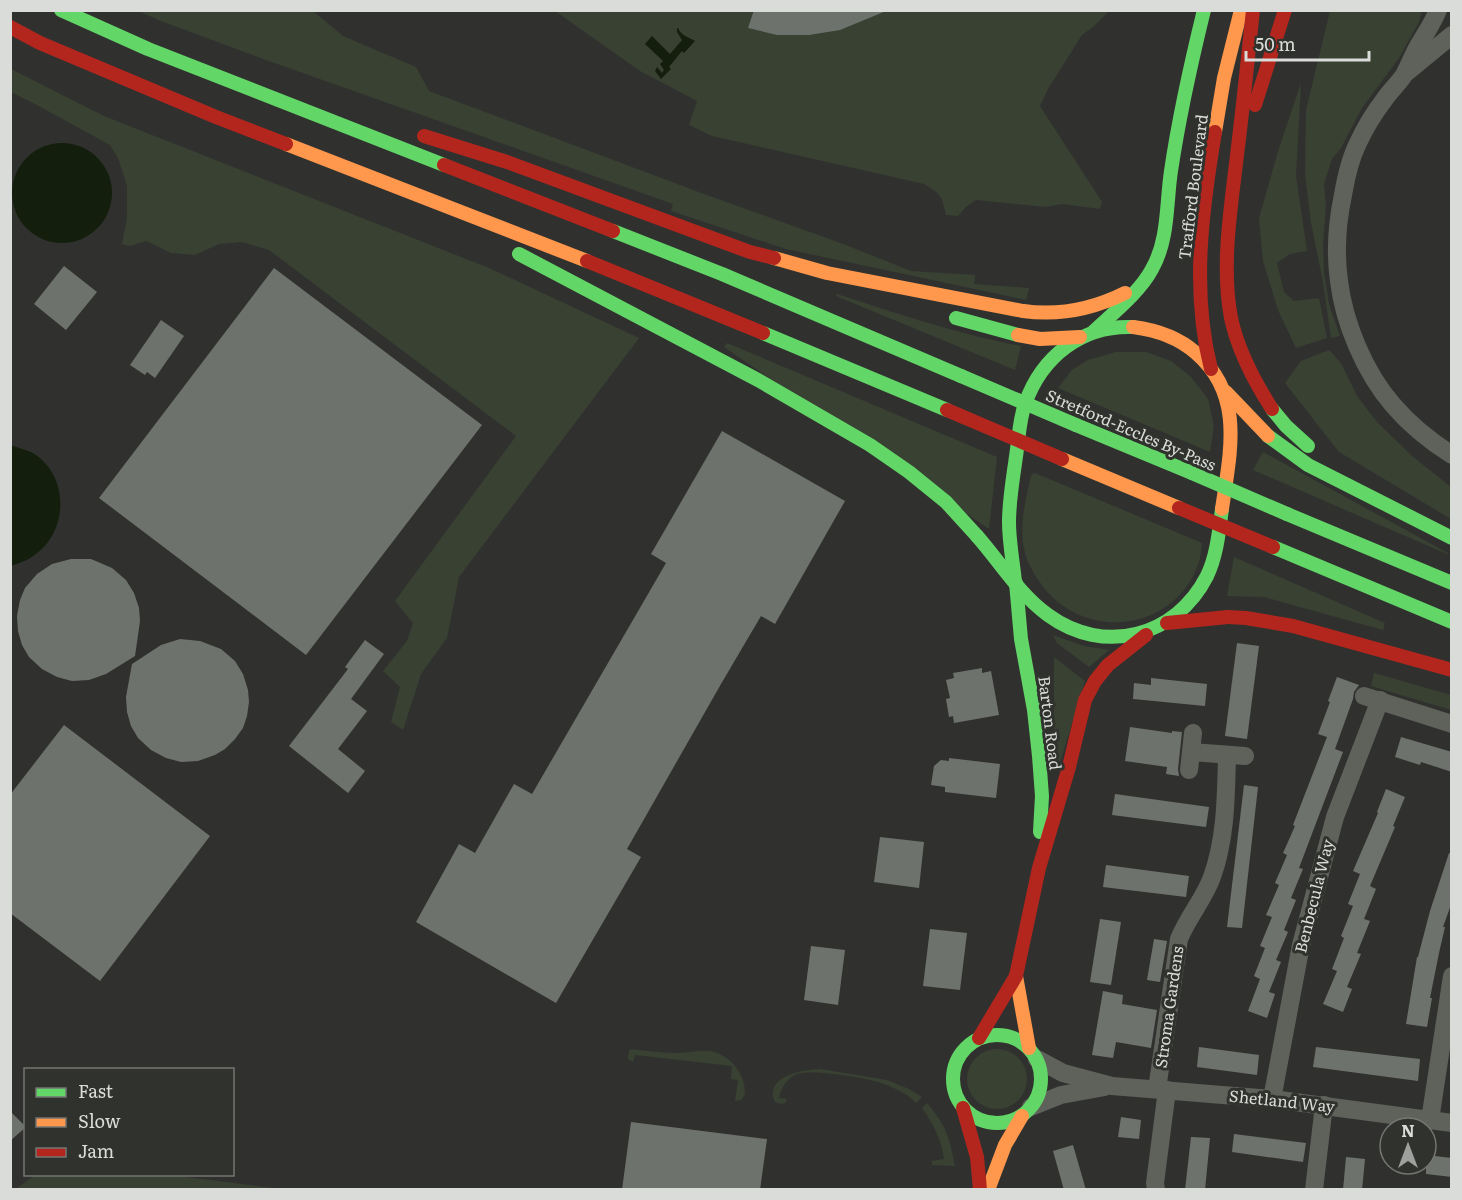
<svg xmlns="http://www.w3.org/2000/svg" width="1462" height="1200" viewBox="0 0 1462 1200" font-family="Literata,serif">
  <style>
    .green { fill: #384132 }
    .water { fill: #131f0c }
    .building { fill: #6e726c }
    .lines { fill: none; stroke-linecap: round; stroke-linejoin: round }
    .street { stroke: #5e625b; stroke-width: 18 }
    .fast { stroke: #63d668; stroke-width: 14 }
    .slow { stroke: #ff974d; stroke-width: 14 }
    .jam { stroke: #b3261e; stroke-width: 14 }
    .fast-bridge { stroke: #63d668; stroke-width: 14 }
    .jam-bridge { stroke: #b3261e; stroke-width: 14 }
    .labels { text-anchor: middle; stroke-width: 6; stroke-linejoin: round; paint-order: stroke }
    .street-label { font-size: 16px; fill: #dadcd9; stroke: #30322e }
  </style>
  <rect width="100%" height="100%" fill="#30312f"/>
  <g class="green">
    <path d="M138 11H313L343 36 416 67 429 91 704 194 846 245 911 271 975 275 974 284 1029 288 1026 300 786 249 671 211 673 204 266 60 161 21Z"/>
    <path d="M555 11H1109L1094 26 1082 35 1048 89 1040 106 1102 202 1100 209 1062 204 1046 207 976 200 967 206 958 216 946 215C942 196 941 194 924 184L712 136 689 125 697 101 640 71Z"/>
    <path d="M1330 11H1422L1419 22 1399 58 1362 108 1341 148 1332 159 1324 184 1326 206 1323 245 1324 273 1329 304 1340 336 1331 338 1323 282 1311 223 1305 174 1306 110Z"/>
    <path d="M11 69 104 116 489 268 639 338 459 577 447 638 421 674 403 730 391 722 400 687 383 671 407 641 413 623 395 601 516 436 269 250 242 242 219 244 195 255 171 253 146 241 130 246 122 244 127 218V186L118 158 110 145 35 104 11 92Z"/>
    <path d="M1301 83 1296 176 1307 251 1290 254 1277 263 1284 292 1294 301 1319 298 1327 338 1296 348 1278 310 1263 261 1259 218 1279 148Z"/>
    <path d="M837 294C899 314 957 334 1021 346L1015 370 836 296Z"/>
    <path d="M727 343 997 457 989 529 724 347Z"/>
    <path d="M1329 350 1341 363 1357 396 1377 422 1412 456 1451 487V519L1339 452 1285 383 1301 361Z"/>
    <path d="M1116 352H1146L1171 361 1191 377 1208 399 1214 426 1210 452 1058 388 1072 370 1088 360Z"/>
    <path d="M1263 452 1448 553 1447 554 1253 470Z"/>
    <path d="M1035 473 1202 543C1201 549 1201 556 1199 562 1175 634 1080 643 1039 581 1032 571 1026 560 1024 548 1019 524 1026 499 1031 475Z"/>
    <path d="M1234 557 1385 623 1383 630 1264 597 1227 596Z"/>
    <path d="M1053 635 1084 646 1109 650 1089 667 1057 643Z"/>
    <path d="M1054 657 1085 681 1059 766H1054Z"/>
    <path d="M1374 673 1451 695V710L1371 686Z"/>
    <path d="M631 1049C647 1051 662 1053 678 1053 688 1053 700 1050 710 1051 730 1054 746 1075 745 1094L741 1100 735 1101 738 1080 731 1079 732 1066 635 1055 633 1062 628 1059 629 1051Z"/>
    <circle cx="997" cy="1079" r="30"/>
    <path d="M820 1069 887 1080 909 1089 922 1097 916 1103C908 1094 895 1088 884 1084 867 1078 810 1068 795 1075 786 1079 781 1089 779 1098L787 1099 785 1103 781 1104 775 1102C764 1076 802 1070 820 1069Z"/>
    <path d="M927 1103C947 1127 949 1136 955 1166L932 1165V1161L944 1159C941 1140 934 1124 922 1108Z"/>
    <path d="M35 1175 162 1174 282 1189H16Z"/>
  </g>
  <g class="water">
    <path d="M677 28H678C681 36 689 37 695 41L684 53 682 51 669 67 671 69 661 79 655 71 657 67 662 73 664 70 660 64 663 61 645 44 652 36 670 54 682 40 677 32Z"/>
    <circle cx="62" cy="193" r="50"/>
    <path d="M10 445C17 447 26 450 33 453 69 475 69 530 36 554 29 560 19 563 11 566Z"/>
  </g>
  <g class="building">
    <path d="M754 10H886V11L840 30 809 35H777L748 28Z"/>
    <path d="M64 266 97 292 66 330 34 304Z"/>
    <path d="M274 268 482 425 306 655 99 498Z"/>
    <path d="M161 320 184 336 155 378 147 372 145 375 130 365Z"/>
    <path d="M722 431 845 501 775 624 761 616 721 684 627 849 641 857 556 1003 416 922 459 844 475 853 514 784 532 794 666 563 651 554Z"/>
    <path d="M71 559H91L112 568 126 580 134 593 139 608 140 621 135 656 106 674 89 680 72 681 57 677 42 669 29 657 22 645 18 631 17 616 20 600 25 588 37 574 52 564Z"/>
    <path d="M180 639 200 641 221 649 235 661 243 674 248 690 249 702 247 716 243 728 235 739 225 749 215 755 198 761 181 762 166 758 151 750 138 738 131 726 127 712 126 697 132 664 161 645Z"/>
    <path d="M365 640 384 654 351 699 367 711 338 749 365 771 348 793 289 746 348 669 345 667Z"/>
    <path d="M1237 643 1259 646 1247 739 1225 736Z"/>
    <path d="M982 668V673L991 671 999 715 954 723 953 716 949 717 946 699 950 698 946 680 954 678 953 673Z"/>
    <path d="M1337 677 1359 685 1354 692 1353 699 1335 749 1343 752 1299 868 1303 869 1291 898 1296 900 1284 930 1288 932 1276 960 1281 962 1269 992 1275 994 1267 1018 1248 1011 1260 979 1254 976 1265 948 1260 946 1272 917 1266 915 1279 885 1275 883 1287 855 1283 853 1295 826 1293 825 1327 737 1318 734 1330 702 1328 701Z"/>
    <path d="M1151 678 1207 684 1205 706 1133 699 1134 683 1151 685Z"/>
    <path d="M64 725 210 836 100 981 10 913V795Z"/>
    <path d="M1130 727 1172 733V731L1182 732 1178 769 1179 776 1166 774 1167 767 1125 761Z"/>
    <path d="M1401 737 1452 752V772L1421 762 1420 765 1395 757Z"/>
    <path d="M949 758 1000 764 996 798 945 792V787L931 785 934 766 941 760 949 761Z"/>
    <path d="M1244 785 1258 787 1242 928 1227 927Z"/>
    <path d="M1386 789 1405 797 1393 826 1395 827 1370 886 1376 889 1364 919 1370 921 1357 953 1361 954 1347 987 1352 989 1343 1012 1323 1004 1337 971 1332 969 1344 938 1341 936 1353 906 1348 904 1360 874 1353 871 1378 813 1377 812Z"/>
    <path d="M1115 794 1209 807 1206 827 1112 815Z"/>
    <path d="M880 837 924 842 919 888 874 882Z"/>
    <path d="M1449 853 1452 854V902L1443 927H1445L1439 953 1430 998H1432L1427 1027 1406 1024 1417 957H1418L1430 911Z"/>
    <path d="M1106 865 1189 876 1186 897 1103 887Z"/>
    <path d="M1100 919 1121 922 1111 985 1090 982Z"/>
    <path d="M930 929 967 933 960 990 923 986Z"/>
    <path d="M1154 939 1167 941 1160 982 1147 980Z"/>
    <path d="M811 946 845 950 838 1005 804 1000Z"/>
    <path d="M1103 991 1123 995 1122 1004 1157 1010 1151 1048 1116 1042 1113 1058 1092 1055Z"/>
    <path d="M1199 1047 1259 1055 1257 1075 1197 1067Z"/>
    <path d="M1316 1047 1420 1059 1418 1081 1313 1067Z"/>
    <path d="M10 1111 26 1127 10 1141Z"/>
    <path d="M1121 1117 1141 1120 1139 1139 1118 1137Z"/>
    <path d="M631 1122 767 1139 760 1190H622Z"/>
    <path d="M1234 1134 1306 1143 1303 1162 1232 1152Z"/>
    <path d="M1191 1137 1210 1138 1205 1190H1185Z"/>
    <path d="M1073 1145 1086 1190H1064L1053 1151Z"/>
    <path d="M1426 1155 1452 1158V1177L1426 1174Z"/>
    <path d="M1346 1157 1365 1159 1362 1190H1343Z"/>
  </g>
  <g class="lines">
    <g class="street">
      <path d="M1438 10C1432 25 1423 37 1416 50 1412 58 1408 67 1404 75 1398 84 1390 91 1384 100 1374 113 1365 128 1358 143 1350 159 1346 177 1343 195 1337 223 1335 252 1339 281 1344 323 1365 373 1393 405 1410 425 1430 441 1452 455"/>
      <path d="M1407 72 1452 35"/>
      <path d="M1364 696 1452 724"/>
      <path d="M1191 752 1245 756"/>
      <path d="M1189 770 1193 733"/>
      <path d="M1037 1059 1063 1073 1112 1086 1272 1099 1452 1123"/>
      <path d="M1157 1089 1179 939C1188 917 1204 899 1212 877 1226 838 1226 796 1227 756"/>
      <path d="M1272 1099 1301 945 1335 817 1380 700"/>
      <path d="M1031 1107 1061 1095 1105 1087"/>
      <path d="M1430 1120 1452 976"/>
      <path d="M1156 1190 1155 1183 1167 1090"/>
      <path d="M1314 1190 1324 1105"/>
    </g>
    <g class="fast">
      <path d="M61 10 148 49 444 165"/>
      <path d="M613 231 722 274 961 376"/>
      <path d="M519 254 758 380 870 445 909 472 946 502 977 536"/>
      <path d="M956 318 1018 335"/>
      <path d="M1093 332C1112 314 1140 292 1152 269 1169 239 1166 204 1171 171 1179 117 1191 63 1204 10"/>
      <path d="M763 333 947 410"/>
      <path d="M1272 409 1286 426 1308 446"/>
      <path d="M1076 425 1192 473"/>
      <path d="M1268 436 1308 465 1452 538"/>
      <path d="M1287 514 1452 583"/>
      <path d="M977 536C1000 562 1019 594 1048 615 1104 656 1176 637 1207 576 1217 555 1219 531 1222 509"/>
      <path d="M1273 547 1452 622"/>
      <path d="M1015 582C1013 562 1009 542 1009 522 1009 498 1014 473 1017 449 1019 434 1020 418 1025 404 1042 356 1082 325 1133 327"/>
      <path d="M1016 583 1021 639 1034 710 1039 756 1042 796 1040 832"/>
      <circle cx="997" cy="1079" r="44"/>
    </g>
    <g class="slow">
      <path d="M1215 132 1224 78 1240 14"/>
      <path d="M286 144 587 261"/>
      <path d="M774 258 827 273 1023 311"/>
      <path d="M1023 311C1059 316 1093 309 1125 293"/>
      <path d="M1133 327C1157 330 1179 338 1196 353 1245 395 1230 453 1222 509"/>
      <path d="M1018 335 1040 339 1080 337"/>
      <path d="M1226 392 1268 436"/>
      <path d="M1062 459 1179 508"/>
      <path d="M1016 976 1029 1048"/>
      <path d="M988 1190 1005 1145 1022 1116"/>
    </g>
    <g class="jam">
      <path d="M1253 10C1248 58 1243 107 1237 155 1231 208 1221 265 1231 318 1238 351 1254 381 1272 409"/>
      <path d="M10 27 40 43 216 117 286 144"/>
      <path d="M1255 105 1285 10"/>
      <path d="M424 136 507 162 750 252 774 258"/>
      <path d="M444 165 613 231"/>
      <path d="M587 261 763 333"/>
      <path d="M1211 369C1191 291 1202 210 1215 132"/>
      <path d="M1228 617 1246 618 1293 626 1452 670"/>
      <path d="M1167 623 1228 617"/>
      <path d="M979 1038 1016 976 1039 868 1069 767 1085 700 1095 681 1108 665 1146 635"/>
      <path d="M963 1108 977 1157 980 1190"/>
    </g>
    <g class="fast-bridge">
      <path d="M961 376 1076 425"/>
      <path d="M1192 473 1287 514"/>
    </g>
    <g class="jam-bridge">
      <path d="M947 410 1062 459"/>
      <path d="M1179 508 1273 547"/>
    </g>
  </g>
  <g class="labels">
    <g class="street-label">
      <text transform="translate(1193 187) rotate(-83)" y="6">Trafford Boulevard</text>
      <text transform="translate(1131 430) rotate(23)" y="6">Stretford-Eccles By-Pass</text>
      <text transform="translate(1050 723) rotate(83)" y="6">Barton Road</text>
      <text transform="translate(1314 896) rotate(-76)" y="6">Benbecula Way</text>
      <text transform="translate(1169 1007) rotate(-82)" y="6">Stroma Gardens</text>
      <text transform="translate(1282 1101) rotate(6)" y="6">Shetland Way</text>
    </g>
  </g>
  <rect width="1462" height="1200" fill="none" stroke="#dadcd9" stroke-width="24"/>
  <rect x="24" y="1068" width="210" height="108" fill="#30322e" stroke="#747672" stroke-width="1.5"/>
  <rect x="36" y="1088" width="30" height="9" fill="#63d668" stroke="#747672" stroke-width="1.5"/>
  <text x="78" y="1098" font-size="18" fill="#dadcd9">Fast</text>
  <rect x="36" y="1118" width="30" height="9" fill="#ff974d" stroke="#747672" stroke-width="1.5"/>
  <text x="78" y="1128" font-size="18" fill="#dadcd9">Slow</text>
  <rect x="36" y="1148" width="30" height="9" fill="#b3261e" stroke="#747672" stroke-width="1.5"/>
  <text x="78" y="1158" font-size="18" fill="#dadcd9">Jam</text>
  <g transform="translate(1408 1146)"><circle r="28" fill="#30322e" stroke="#747672" stroke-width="1.5"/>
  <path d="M0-4.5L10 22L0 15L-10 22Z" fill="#9ea09e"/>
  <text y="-9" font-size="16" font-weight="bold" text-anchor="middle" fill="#dadcd9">N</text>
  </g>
  <path d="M1246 51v9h123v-9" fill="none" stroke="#dadcd9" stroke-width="3"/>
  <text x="1255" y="51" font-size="18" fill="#dadcd9" stroke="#30322e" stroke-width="4.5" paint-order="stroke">50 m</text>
</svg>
